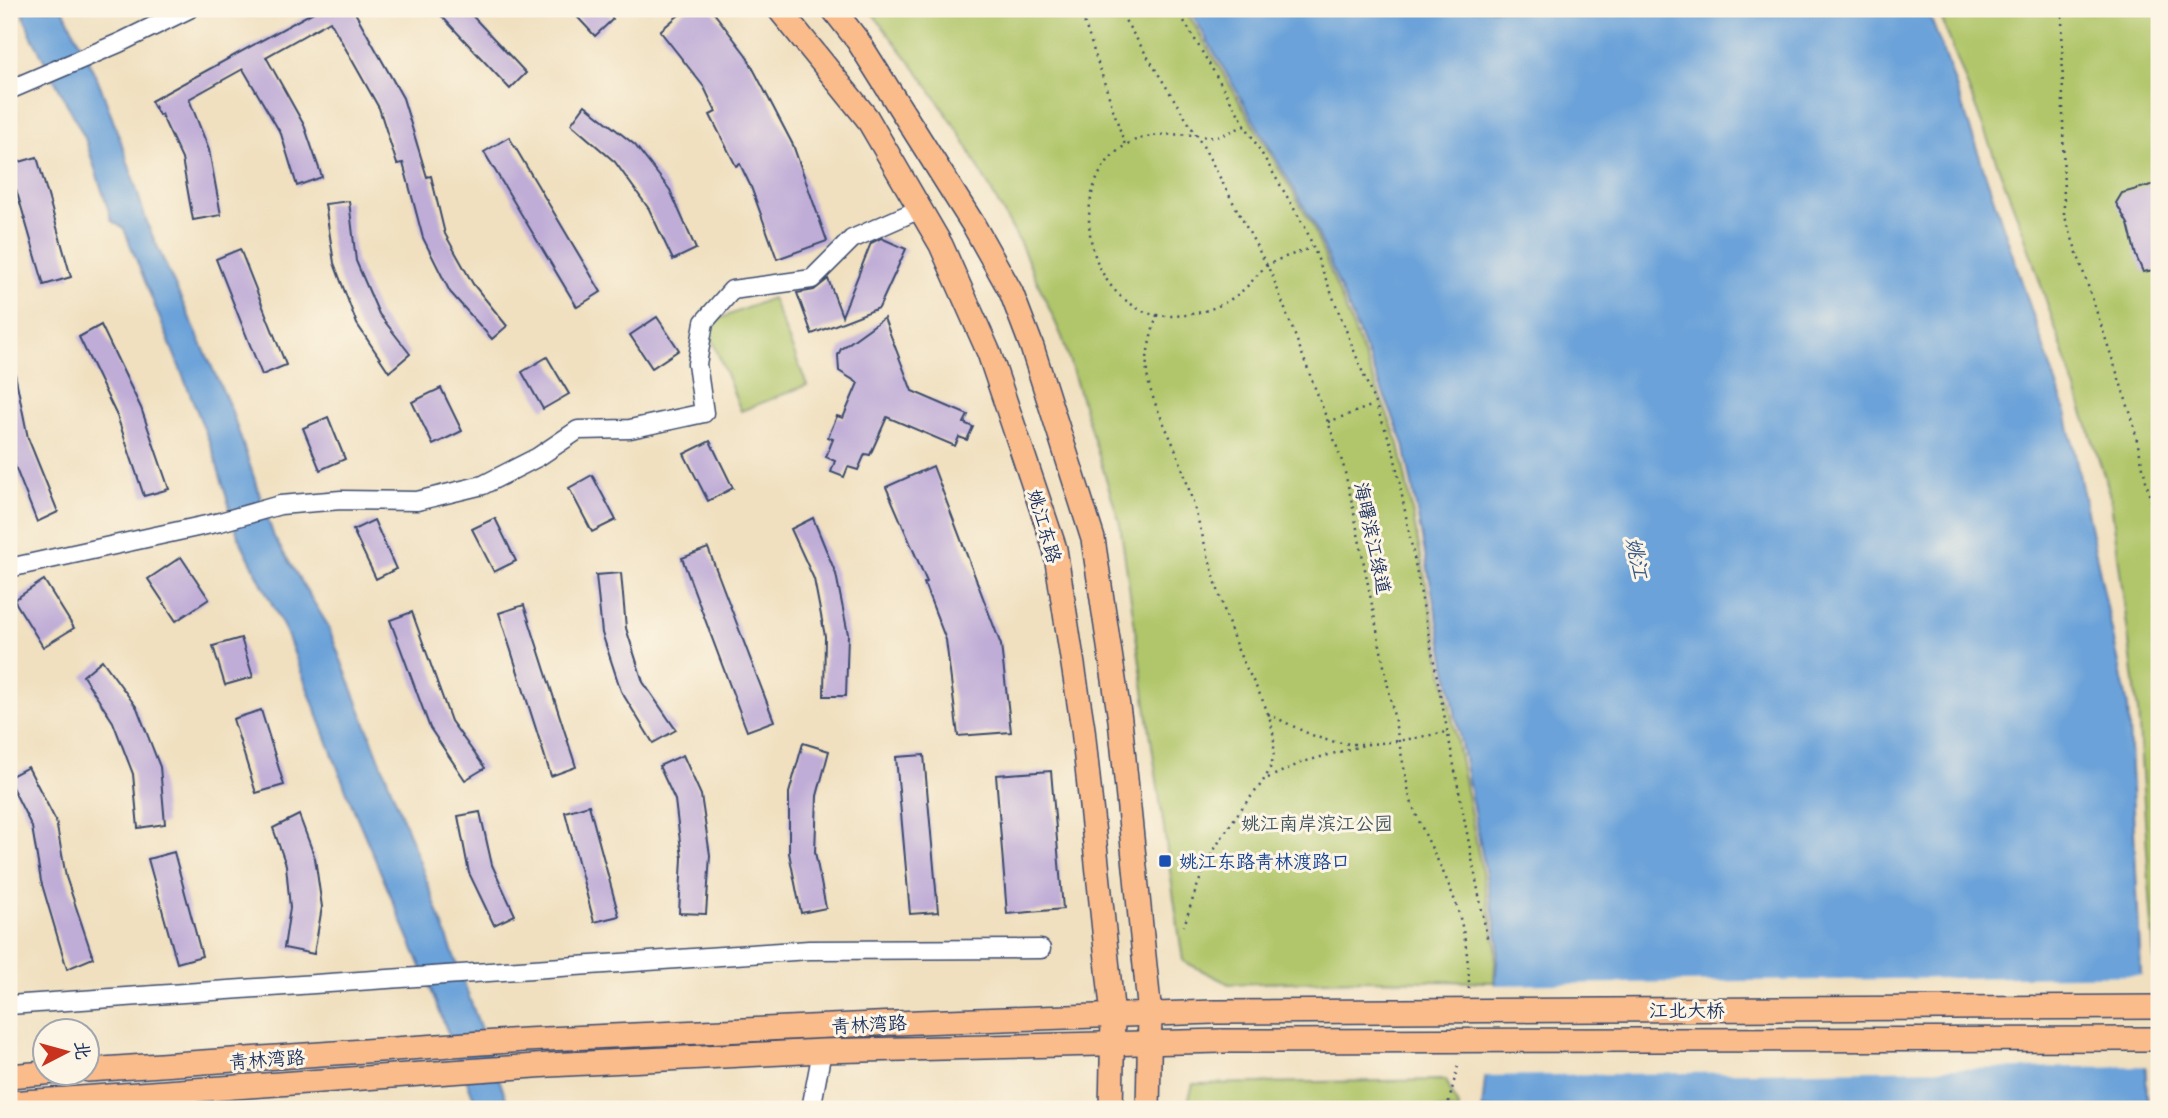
<svg xmlns="http://www.w3.org/2000/svg" width="2168" height="1118" viewBox="0 0 2168 1118" font-family="'Shantell Sans','LXGW WenKai TC',sans-serif">
  <style>
    .green { fill: #b1c66b; stroke: #667a64; stroke-width: 2 }
    .water { fill: #6ba2d9; stroke: #43689c; stroke-width: 2 }
    .pier { fill: #f0e0c0 }
    .building { fill: #c0add7 }
    .lines { fill: none; stroke-linecap: round; stroke-linejoin: round }
    .minor-casing { stroke: #3b4a6d; stroke-width: 21 }
    .major-casing { stroke: #3b4a6d; stroke-width: 26 }
    .path { stroke: #3b4a6d; stroke-width: 2.5; stroke-dasharray: 2 5; stroke-linecap: butt }
    .minor { stroke: #fff; stroke-width: 18 }
    .major { stroke: #fabc8b; stroke-width: 23 }
    .major-bridge-casing { stroke: #3b4a6d; stroke-width: 26; stroke-linecap: butt }
    .major-bridge { stroke: #fabc8b; stroke-width: 23 }
    .transit-dot { fill: #1a4fb4; stroke: #fcf5e5; stroke-width: 2.5 }
    .labels { text-anchor: middle; stroke-width: 6; stroke-linejoin: round; paint-order: stroke }
    .street-label { font-size: 19px; fill: #1b2f5e; stroke: #fcf5e5 }
    .park-label { font-size: 19px; fill: #405561; stroke: #fcf5e5 }
    .transit-label { font-size: 19px; fill: #164399; stroke: #fcf5e5; text-anchor: start }
    .water-label { font-size: 21px; font-style: italic; fill: #375789; stroke: #fcf5e5 }
  </style>
  <rect width="100%" height="100%" fill="#fcf5e5"/>
  <filter id="ink" filterUnits="userSpaceOnUse"><feTurbulence type="fractalNoise" baseFrequency=".0143" numOctaves="2"/><feDisplacementMap in="SourceGraphic" scale="14" xChannelSelector="R" yChannelSelector="G"/><feConvolveMatrix kernelMatrix="1 2 1 2 8 2 1 2 1" color-interpolation-filters="sRGB"/></filter>
  <filter id="wash" filterUnits="userSpaceOnUse"><feTurbulence type="fractalNoise" baseFrequency=".00686" numOctaves="4" result="noise"/><feDisplacementMap in="SourceGraphic" scale="28" xChannelSelector="R" yChannelSelector="G"/><feGaussianBlur stdDeviation="1.57" result="paint"/><feColorMatrix in="noise" values="0 0 0 0 0 0 0 0 0 0 0 0 0 0 0 0 0 1.4 0 .05"/><feComposite in="paint" operator="in"/></filter>
  <g filter="url(#wash)">
    <rect width="100%" height="100%" fill="#f0e0c0"/>
    <g class="green">
      <path d="M869 9H1185L1312 225 1399 444 1496 944 1494 982 1360 980 1229 984 1183 961 1120 524 1062 337 1020 243 960 134 921 76Z"/>
      <path d="M1938 9H2159V971H2155L2138 712 2110 493 2024 234Z"/>
      <path d="M772 298 807 385 741 411 706 324Z"/>
      <path d="M1446 1080 1459 1109H1186L1193 1084Z"/>
    </g>
    <g class="water">
      <path d="M21 9H63L100 85 125 153 148 226 231 409 274 537 327 624 419 860 510 1109H478L431 990 351 803 286 632 238 536 213 451 124 229 112 221 85 138 32 37Z"/>
      <path d="M1189 9H1927L1948 63 2067 416 2128 707 2147 1095 2149 1109H1482L1499 943 1404 444 1314 224Z"/>
    </g>
    <path class="pier" d="M2145 975 2149 1066 1483 1076 1493 985Z"/>
    <g id="blocks">
      <g class="building">
        <path d="M319 9H353L403 98 427 177 431 176 445 234 473 284 507 326 492 339 450 292 423 238 403 163 397 164 379 108 330 21 266 57 304 125 322 177 297 186 281 134 243 69 189 99 209 150 221 215 193 220 182 159 161 114 159 115 151 101Z"/>
        <path d="M435 9H466L526 73 510 89Z"/>
        <path d="M570 9H604L613 19 595 36Z"/>
        <path d="M686 9H711L746 55 793 145 827 241 777 259 751 187 740 164 736 166 710 115 716 112 704 87 660 31Z"/>
        <path d="M585 105 635 145 670 190 696 249 673 260 649 209 615 162 571 124Z"/>
        <path d="M509 137 601 292 577 307 484 152Z"/>
        <path d="M37 157 71 277 44 285 16 189 9 191V165Z"/>
        <path d="M2159 183V269L2143 272 2136 256 2128 224 2116 203 2122 193Z"/>
        <path d="M349 201 356 261 379 314 410 354 389 372 357 324 334 263 325 204Z"/>
        <path d="M881 238 906 249 879 308 812 334 797 293 814 290 828 279 842 316 871 243Z"/>
        <path d="M240 249 286 365 262 375 216 259Z"/>
        <path d="M657 317 679 350 652 368 630 335Z"/>
        <path d="M884 318 912 391 968 415 964 423 973 427 967 440 959 437 955 446 887 417 870 455 865 454 858 470 848 467 844 477 831 472 835 461 826 457 833 439 828 437 837 416 843 418 858 383 839 371 838 355 841 349Z"/>
        <path d="M101 325 141 408 169 489 144 496 117 416 79 337Z"/>
        <path d="M547 357 569 394 543 409 522 372Z"/>
        <path d="M15 374 28 438 58 512 37 522 9 451V375Z"/>
        <path d="M441 388 462 431 433 445 412 402Z"/>
        <path d="M328 417 345 459 320 470 303 428Z"/>
        <path d="M710 441 733 488 708 501 684 454Z"/>
        <path d="M933 466 1001 645 1011 732 958 736 946 640 924 583 927 582 886 487Z"/>
        <path d="M592 475 616 520 592 532 569 488Z"/>
        <path d="M495 518 516 561 494 572 472 529Z"/>
        <path d="M813 518 836 574 848 634 846 696H824L825 636 814 579 791 529Z"/>
        <path d="M374 520 396 569 376 579 353 530Z"/>
        <path d="M708 548 774 721 747 731 682 558Z"/>
        <path d="M181 557 209 599 176 621 148 579Z"/>
        <path d="M621 573 626 628 643 682 676 730 653 743 621 691 602 633 596 575Z"/>
        <path d="M44 580 74 628 43 647 14 600Z"/>
        <path d="M524 605 576 767 551 776 499 613Z"/>
        <path d="M412 612 451 721 485 768 465 780 430 728 390 620Z"/>
        <path d="M241 638 253 677 225 685 213 646Z"/>
        <path d="M102 660 137 708 160 767 165 824 138 828 133 774 113 722 83 676Z"/>
        <path d="M261 710 284 785 256 793 233 719Z"/>
        <path d="M803 743 829 751 817 796 815 852 826 908 801 913 789 853V793Z"/>
        <path d="M683 755 701 795 710 855 706 914 679 913 682 858 675 800 659 766Z"/>
        <path d="M924 755 938 912 910 914 896 757Z"/>
        <path d="M28 767 56 821 66 877 93 958 67 969 41 881 32 827 9 781V777Z"/>
        <path d="M1051 771 1063 909 1007 914 996 775Z"/>
        <path d="M589 805 619 916 594 922 565 812Z"/>
        <path d="M480 812 492 865 515 915 494 925 469 873 458 816Z"/>
        <path d="M299 815 315 858 322 907 314 954 284 948 290 908 286 865 273 828Z"/>
        <path d="M174 852 202 956 177 963 148 859Z"/>
      </g>
    </g>
  </g>
  <g filter="url(#ink)">
    <use href="#blocks" fill-opacity="0" stroke="#3b4a6d" stroke-width="2"/>
    <g class="lines">
      <defs>
        <g id="minor">
          <path d="M9 90 119 43 189 9"/>
          <path d="M9 568 220 522 280 505 341 500 417 501 483 485 538 457 578 430 630 429 704 413 697 364 704 322 732 290 812 279 852 239 920 209"/>
          <path d="M9 1005 809 950 1041 949"/>
          <path d="M811 1109 822 1051"/>
        </g>
        <g id="major">
          <path d="M779 9 867 118 941 245 989 353 1055 549 1083 729 1113 1017 1111 1109"/>
          <path d="M833 9 858 41 973 224 1011 292 1032 347 1093 539 1120 720 1150 1015 1148 1109"/>
          <path d="M88 1070 524 1040 918 1022 1214 1012"/>
          <path d="M9 1076 56 1072"/>
          <path d="M9 1103 549 1065 822 1051 1222 1041"/>
        </g>
      </defs>
      <use href="#minor" class="minor-casing"/>
      <use href="#major" class="major-casing"/>
      <g class="path">
        <path d="M1080 9 1125 145"/>
        <path d="M1118 9 1203 146 1272 275 1328 422 1343 464 1352 503 1410 798C1421 830 1438 858 1450 888 1463 919 1469 956 1469 989"/>
        <path d="M1177 9 1306 229 1393 449 1488 942"/>
        <path d="M2062 9 2064 214 2132 418 2159 539"/>
        <path d="M1245 126C1235 129 1225 135 1215 137 1208 138 1201 135 1194 135 1172 134 1145 133 1126 145 1073 177 1080 269 1128 302 1137 308 1145 314 1157 315 1186 319 1220 310 1242 291 1251 284 1259 271 1268 265 1281 257 1299 253 1313 247"/>
        <path d="M1157 315C1152 333 1145 354 1147 373 1150 402 1173 438 1182 467 1201 526 1215 587 1236 645 1248 677 1273 708 1274 743 1275 776 1256 788 1239 812 1230 825 1221 838 1213 852 1200 875 1192 901 1184 926"/>
        <path d="M1328 422 1374 405"/>
        <path d="M1268 714C1286 722 1304 733 1323 739 1363 751 1407 739 1447 732"/>
        <path d="M1268 778 1303 762 1368 744"/>
        <path d="M1447 1109 1459 1062"/>
      </g>
      <use href="#minor" class="minor"/>
      <use href="#major" class="major"/>
      <defs>
        <g id="major-bridge">
          <path d="M1214 1012 2159 1007"/>
          <path d="M1222 1041 2159 1039"/>
        </g>
      </defs>
      <use href="#major-bridge" class="major-bridge-casing"/>
      <use href="#major-bridge" class="major-bridge"/>
    </g>
  </g>
  <rect class="transit-dot" x="1158" y="854" width="14" height="14" rx="3.5"/>
  <g class="labels">
    <g class="street-label">
      <text transform="translate(1045 526) rotate(74)" y="7">姚江东路</text>
      <text transform="translate(1373 538) rotate(78)" y="7">海曙滨江绿道</text>
      <text x="1687" y="1017">江北大桥</text>
      <text transform="translate(869 1024) rotate(-3)" y="7">青林湾路</text>
      <text transform="translate(267 1059) rotate(-4)" y="7">青林湾路</text>
    </g>
    <g class="park-label">
      <text x="1317" y="830">姚江南岸滨江公园</text>
    </g>
    <g class="transit-label">
      <text x="1179" y="868">姚江东路青林渡路口</text>
    </g>
    <g class="water-label">
      <text transform="translate(1637 558) rotate(79)" y="7">姚江</text>
    </g>
  </g>
  <rect width="2168" height="1118" fill="none" stroke="#fcf5e5" stroke-width="35"/>
  <g transform="translate(66 1052) rotate(84)"><circle r="33" fill="#fcf5e5" stroke="#a2a6af" stroke-width="2"/>
  <path d="M0-5L12 26L0 18L-12 26Z" fill="#c8321e"/>
  <text y="-10" font-size="19" font-weight="bold" text-anchor="middle" fill="#1b2f5e">北</text>
  </g>
</svg>
